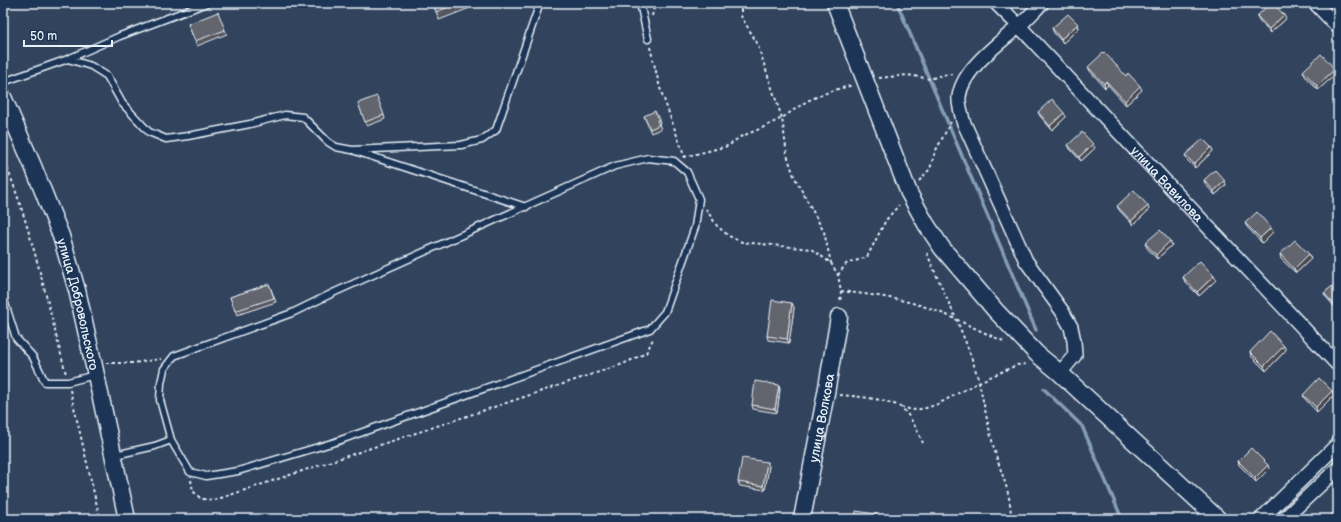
<svg xmlns="http://www.w3.org/2000/svg" width="1341" height="522" viewBox="0 0 1341 522" font-family="'Balsamiq Sans',sans-serif">
  <style>
    .lines { fill: none; stroke-linecap: round; stroke-linejoin: round }
    .stream { stroke: #849eb5; stroke-width: 3.5 }
    .service-casing { stroke: #e8f1f8; stroke-width: 9 }
    .minor-casing { stroke: #e8f1f8; stroke-width: 16 }
    .tertiary-casing { stroke: #e8f1f8; stroke-width: 19 }
    .path { stroke: #e8f1f8; stroke-width: 2; stroke-dasharray: 3 3; stroke-linecap: butt }
    .service { stroke: #1d3557; stroke-width: 6 }
    .minor { stroke: #1d3557; stroke-width: 13 }
    .tertiary { stroke: #1d3557; stroke-width: 16 }
    .wall { fill: #56575f; stroke: #e8f1f8 }
    .shaded-wall { fill: #46474d; stroke: #e8f1f8 }
    .building { fill: #64656e; stroke: #e8f1f8 }
    .labels { text-anchor: middle; stroke-width: 3.5; stroke-linejoin: round; paint-order: stroke }
    .street-label { font-size: 13px; fill: #e8f1f8; stroke: #1d3557 }
  </style>
  <rect width="100%" height="100%" fill="#32435e"/>
  <filter id="ink" filterUnits="userSpaceOnUse"><feTurbulence type="fractalNoise" baseFrequency=".025" numOctaves="2"/><feDisplacementMap in="SourceGraphic" scale="8" xChannelSelector="R" yChannelSelector="G"/><feConvolveMatrix kernelMatrix="1 2 1 2 8 2 1 2 1" color-interpolation-filters="sRGB"/></filter>
  <g filter="url(#ink)">
    <g class="lines">
      <g class="stream">
        <path d="M897 3 1036 330"/>
        <path d="M1044 389 1082 426 1122 519"/>
      </g>
      <defs>
        <g id="service">
          <path d="M640 3 648 39"/>
          <path d="M68 59 120 36 207 3"/>
          <path d="M3 82 68 59 91 66 107 76 122 103 149 132 166 139 188 136 250 124 285 115 303 117 328 142 336 147 352 150 461 145 482 140 496 130 540 3"/>
          <path d="M355 151 526 207"/>
          <path d="M648 158 674 161 687 172 699 199 695 227 665 312 650 329 335 442 238 471 206 476 190 472 171 440 160 400 161 383 164 369 174 356 292 313 335 292 615 166Z"/>
          <path d="M3 297 16 338 33 357 45 382H68L95 375"/>
          <path d="M115 455 155 446 171 440"/>
        </g>
        <g id="minor">
          <path id="s1" d="M996 3 1019 26 1338 365"/>
          <path d="M1042 3C1034 11 1026 20 1018 27 998 44 962 70 959 97 958 104 962 114 963 121L1026 261 1062 311 1071 327 1074 341 1075 355 1060 373"/>
          <path d="M1315 3 1338 27"/>
          <path d="M1261 519 1338 444"/>
          <path d="M1284 519 1338 468"/>
        </g>
        <g id="tertiary">
          <path d="M835 3 909 193 926 224 942 248 996 311 1037 354 1060 373 1218 519"/>
          <path id="s2" d="M3 97 33 166 61 236 77 290 96 375 127 519"/>
          <path id="s3" d="M802 519 826 393 839 317"/>
        </g>
      </defs>
      <use href="#service" class="service-casing"/>
      <use href="#minor" class="minor-casing"/>
      <use href="#tertiary" class="tertiary-casing"/>
      <g class="path">
        <path d="M741 3V16L757 43 782 118 787 155 794 176 824 232 831 263"/>
        <path d="M652 16 655 3"/>
        <path d="M650 47 660 88 685 158"/>
        <path d="M879 78 908 75 930 79 942 75 955 74"/>
        <path d="M3 157C31 227 47 301 66 374"/>
        <path d="M684 157 728 146 740 137 762 128 782 118 807 101 831 91 853 85"/>
        <path d="M919 181 930 169 935 152 951 122"/>
        <path d="M706 209 717 226 729 236 742 242 811 249 831 263 838 275 841 291 840 303"/>
        <path d="M927 253 931 263C948 302 968 341 979 382 984 404 988 426 994 448 1001 475 1011 490 1011 519"/>
        <path d="M838 275 846 264 867 257 886 220 899 205"/>
        <path d="M841 291C871 295 902 298 931 309 957 318 980 332 1006 342"/>
        <path d="M106 363H133L161 359"/>
        <path d="M70 390 100 519"/>
        <path d="M840 395C854 396 888 399 900 407 909 412 919 434 923 443"/>
        <path d="M901 407 913 410 926 408 938 404 979 382 1017 365 1028 364"/>
        <path d="M191 480 193 491 201 499 215 500 623 364 646 353 654 337"/>
      </g>
      <use href="#service" class="service"/>
      <use href="#minor" class="minor"/>
      <use href="#tertiary" class="tertiary"/>
    </g>
    <g class="wall">
      <path d="M291 3H303L292 7Z"/>
      <path d="M433 3H480V4L439 20Z"/>
      <path d="M1257 16 1286 19 1270 33 1259 20Z"/>
      <path d="M188 24 225 30 227 34 197 46Z"/>
      <path d="M1078 24 1079 28 1063 43 1054 33 1052 28Z"/>
      <path d="M1088 67 1126 76 1142 90 1126 105 1108 85 1105 88 1090 71Z"/>
      <path d="M1303 71 1337 73 1318 90 1305 76Z"/>
      <path d="M358 103 384 115 385 119 367 126Z"/>
      <path d="M1038 112 1066 117 1052 130 1040 116Z"/>
      <path d="M644 116 659 119 660 123 659 124 661 129 651 133Z"/>
      <path d="M1068 145 1095 148 1081 161 1070 149Z"/>
      <path d="M1211 147 1213 151 1195 168 1187 160 1185 155Z"/>
      <path d="M1204 180 1226 185 1215 195 1205 184Z"/>
      <path d="M1117 206 1149 210 1133 225 1119 210Z"/>
      <path d="M1245 223 1271 228 1273 232 1262 243 1247 227Z"/>
      <path d="M1170 241 1172 245 1157 259 1147 248 1145 243Z"/>
      <path d="M1280 254 1311 259 1296 273 1281 259Z"/>
      <path d="M1183 277 1216 280 1199 296 1185 282Z"/>
      <path d="M1338 282V311L1326 297 1324 293Z"/>
      <path d="M269 284 276 302 237 315 230 297Z"/>
      <path d="M792 303 794 308 789 343 768 340 767 336Z"/>
      <path d="M1286 350 1266 371 1251 356 1250 352Z"/>
      <path d="M780 389 777 413 753 409 752 405Z"/>
      <path d="M1332 391 1334 395 1317 412 1305 399 1303 395Z"/>
      <path d="M1238 461 1269 469 1256 482 1239 465Z"/>
      <path d="M769 466 765 490 740 486 738 482Z"/>
    </g>
    <g class="shaded-wall">
      <path d="M1284 15 1286 19 1270 33 1269 29Z"/>
      <path d="M1078 24 1079 28 1063 43 1061 39Z"/>
      <path d="M1335 69 1337 73 1318 90 1317 86Z"/>
      <path d="M1106 81 1108 85 1105 88 1104 84Z"/>
      <path d="M1140 86 1142 90 1126 105 1125 101Z"/>
      <path d="M1064 113 1066 117 1052 130 1050 126Z"/>
      <path d="M1093 144 1095 148 1081 161 1079 157Z"/>
      <path d="M1211 147 1213 151 1195 168 1194 164Z"/>
      <path d="M1225 181 1226 185 1215 195 1214 191Z"/>
      <path d="M1148 206 1149 210 1133 225 1131 221Z"/>
      <path d="M1271 228 1273 232 1262 243 1260 238Z"/>
      <path d="M1170 241 1172 245 1157 259 1156 255Z"/>
      <path d="M1309 254 1311 259 1296 273 1294 269Z"/>
      <path d="M1214 276 1216 280 1199 296 1197 292Z"/>
      <path d="M792 303 794 308 789 343 787 339Z"/>
      <path d="M1284 346 1286 350 1266 371 1264 366Z"/>
      <path d="M779 385 780 389 777 413 775 409Z"/>
      <path d="M1332 391 1334 395 1317 412 1316 407Z"/>
      <path d="M767 462 769 466 765 490 763 486Z"/>
      <path d="M1268 465 1269 469 1256 482 1255 478Z"/>
      <path d="M876 514 878 518 877 519H875Z"/>
    </g>
    <g class="building">
      <path d="M433 3H459L436 12Z"/>
      <path d="M1271 3H1273L1284 15 1269 29 1257 16Z"/>
      <path d="M218 12 225 30 195 41 188 24Z"/>
      <path d="M1068 14 1078 24 1061 39 1052 28Z"/>
      <path d="M1104 52 1126 76 1128 73 1140 86 1125 101 1106 81 1104 84 1088 67Z"/>
      <path d="M1321 54 1335 69 1317 86 1303 71Z"/>
      <path d="M377 96 384 115 365 122 358 103Z"/>
      <path d="M1052 99 1064 113 1050 126 1038 112Z"/>
      <path d="M655 111 659 119 657 120 659 125 650 129 644 116Z"/>
      <path d="M1082 132 1093 144 1079 157 1068 145Z"/>
      <path d="M1203 139 1211 147 1194 164 1185 155Z"/>
      <path d="M1215 170 1225 181 1214 191 1204 180Z"/>
      <path d="M1134 190 1148 206 1131 221 1117 206Z"/>
      <path d="M1257 212 1271 228 1260 238 1245 223Z"/>
      <path d="M1160 230 1170 241 1156 255 1145 243Z"/>
      <path d="M1295 240 1309 254 1294 269 1280 254Z"/>
      <path d="M1200 261 1214 276 1197 292 1183 277Z"/>
      <path d="M1337 282H1338V309L1324 293Z"/>
      <path d="M269 284 274 298 235 311 230 297Z"/>
      <path d="M772 300 792 303 787 339 767 336Z"/>
      <path d="M1270 331 1284 346 1264 366 1250 352Z"/>
      <path d="M1319 378 1332 391 1316 407 1303 395Z"/>
      <path d="M755 381 779 385 775 409 752 405Z"/>
      <path d="M1251 448 1268 465 1255 478 1238 461Z"/>
      <path d="M742 458 767 462 763 486 738 482Z"/>
      <path d="M1338 508V519H1327Z"/>
      <path d="M856 511 876 514 875 519H855Z"/>
    </g>
  </g>
  <g class="labels">
    <g class="street-label">
      <text dy="5" stroke="none"><textPath href="#s1" startOffset="249">улица Вавилова</textPath></text>
      <text dy="5" stroke="none"><textPath href="#s2" startOffset="221">улица Добровольского</textPath></text>
      <text dy="5" stroke="none"><textPath href="#s3" startOffset="103">улица Волкова</textPath></text>
    </g>
  </g>
  <rect width="1341" height="522" fill="none" stroke="#1d3557" stroke-width="16"/>
  <rect x="8" y="8" width="1325" height="506" fill="none" stroke="#e8f1f8" stroke-width="1.5" filter="url(#ink)"/>
  <path d="M24 40v6h88v-6" fill="none" stroke="#e8f1f8" stroke-width="2"/>
  <text x="30" y="40" font-size="12" fill="#e8f1f8" stroke="#1d3557" stroke-width="3" paint-order="stroke">50 m</text>
</svg>
